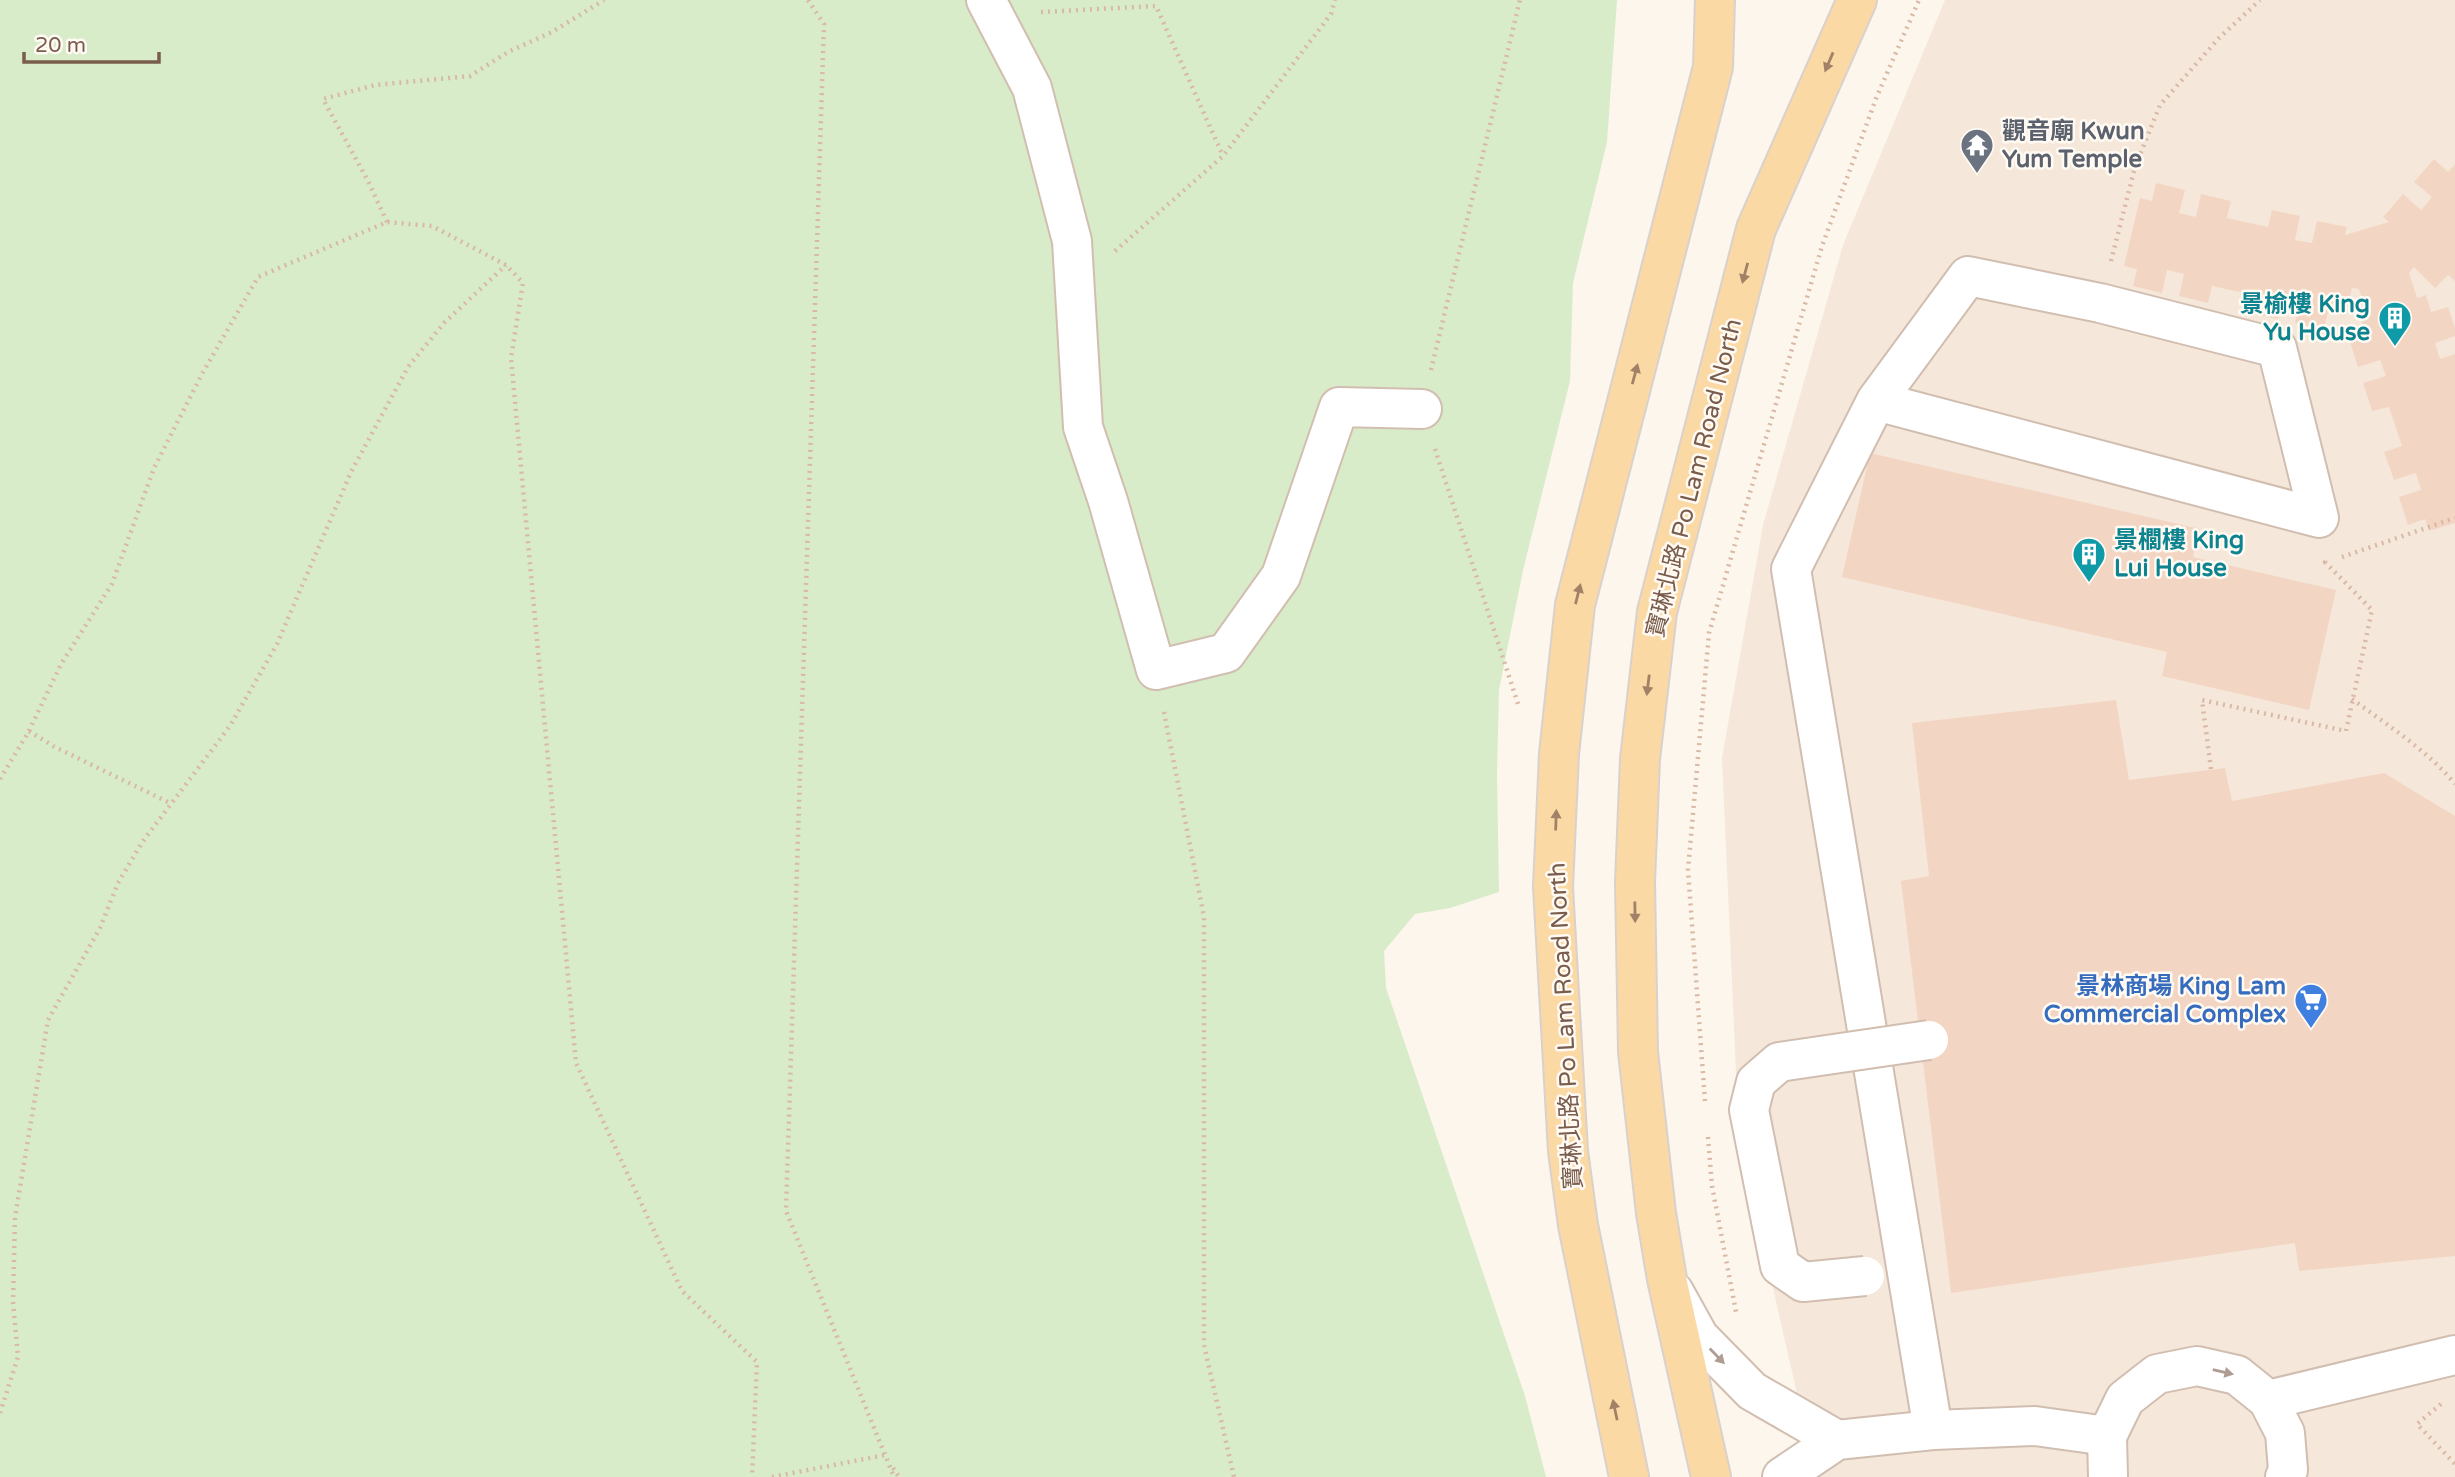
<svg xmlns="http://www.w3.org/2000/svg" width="2455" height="1477" viewBox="0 0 2455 1477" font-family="'Varela Round','Noto Sans TC',sans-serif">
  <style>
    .residential { fill: #f5e8da }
    .green { fill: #d8ecc9 }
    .building { fill: #f3d5c3 }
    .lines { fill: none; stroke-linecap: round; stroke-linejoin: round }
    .minor-casing { stroke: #d1beb0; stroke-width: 42 }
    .major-casing { stroke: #dad1cd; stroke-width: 42 }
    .path { stroke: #d9b8a5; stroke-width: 4.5; stroke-dasharray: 2 5; stroke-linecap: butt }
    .minor { stroke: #fff; stroke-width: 38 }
    .major { stroke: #fbd9a5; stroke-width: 38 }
    .minor-bridge-casing { stroke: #d1beb0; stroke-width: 42; stroke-linecap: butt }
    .minor-bridge { stroke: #fff; stroke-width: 38 }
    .oneway { fill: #a18267 }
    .oneway2 { fill: #af9d94 }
    .labels { text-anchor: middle; stroke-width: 5; stroke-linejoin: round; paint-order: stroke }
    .worship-label { font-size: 24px; font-weight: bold; fill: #5b616d; stroke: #fffaf3; text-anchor: start }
    .culture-label { font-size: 24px; font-weight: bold; fill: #0d838f; stroke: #fffaf3; text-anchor: end }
    .street-label { font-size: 24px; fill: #7a5c4d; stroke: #fffaf3 }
    .shop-label { font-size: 24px; font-weight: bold; fill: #366cbe; stroke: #fffaf3; text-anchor: end }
  </style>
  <rect width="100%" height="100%" fill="#fdf6ec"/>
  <path class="residential" d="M1945 0H2455V1477H1816L1739 1139 1722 758 1763 525 1843 245Z"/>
  <path class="green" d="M0 0H1617L1607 142 1573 283 1570 381 1523 570 1499 690 1497 774 1499 892 1450 908 1415 914 1384 951 1386 988 1525 1396 1546 1477H0Z"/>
  <g class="building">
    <path d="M2434 159 2448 172 2455 164V281L2448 275 2435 288 2414 267 2409 273 2417 298 2426 295 2431 312 2448 307 2455 328V336L2435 343 2440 359 2455 354V523L2429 531 2425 519 2408 525 2399 497 2421 490 2416 473 2394 480 2384 452 2402 446 2389 407 2372 411 2363 383 2386 376 2380 360 2358 367 2349 339 2366 333 2360 316 2367 314 2359 289 2352 288 2345 316 2328 312 2324 329 2295 323 2300 299 2283 296 2278 319 2249 313 2253 295 2212 286 2208 303 2179 296 2184 274 2167 270 2162 293 2133 286 2137 269 2124 266 2140 198 2152 201 2156 183 2185 190 2179 213 2196 217 2201 194 2231 201 2227 218 2268 227 2272 210 2300 216 2295 240 2312 243 2317 221 2347 227 2345 235 2389 222 2383 217 2403 194 2421 210 2432 197 2414 182Z"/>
    <path d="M1870 453 2200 529 2193 557 2336 590 2309 710 2162 676 2167 652 1842 577Z"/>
    <path d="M2116 700 2129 780 2225 768 2232 801 2384 773 2455 816V1256L2299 1271 2295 1243 1951 1293 1901 881 1929 876 1912 723Z"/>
  </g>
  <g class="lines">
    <defs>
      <g id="minor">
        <path d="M986 0 1032 88 1072 241 1083 427 1108 501 1156 670 1226 653 1281 576 1339 407 1422 409"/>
        <path d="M1876 401 2319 518 2277 348 2100 303 1968 276 1876 401 1791 569 1933 1430"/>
        <path d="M1674 1292 1699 1337 1752 1391 1837 1440"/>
        <path d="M2268 1400 2455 1355"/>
        <path d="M1782 1477 1837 1440 1933 1430 2035 1426 2107 1436"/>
        <path d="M2108 1477 2107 1436 2125 1399 2157 1374 2197 1366 2237 1375 2268 1400 2285 1433 2288 1470 2285 1477"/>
      </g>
      <g id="major">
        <path d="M1629 1477 1578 1225 1568 1151 1553 887 1559 754 1575 605 1713 67 1715 0"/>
        <path d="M1711 1477 1667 1279 1656 1213 1638 1052 1635 882 1640 759 1657 612 1756 229 1857 0"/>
      </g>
    </defs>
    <use href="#minor" class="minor-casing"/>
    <use href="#major" class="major-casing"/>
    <g class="path">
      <path d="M808 0 824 24 786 1211 894 1477"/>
      <path d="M1041 12 1156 6 1223 156"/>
      <path d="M387 222 368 181 323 99 375 85 470 76 508 52 552 32 604 0"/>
      <path d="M1115 251 1223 156 1331 14 1335 0"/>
      <path d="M2111 261 2135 167 2160 105 2219 38 2260 0"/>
      <path d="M1431 370 1520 0"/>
      <path d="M1435 449 1519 707"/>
      <path d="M2342 557 2455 518"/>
      <path d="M2352 699C2387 725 2427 750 2455 784"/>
      <path d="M1164 712 1204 917V1345L1234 1477"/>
      <path d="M29 731 53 746 172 804"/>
      <path d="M2211 769 2202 700 2346 731 2372 610 2325 562H2327"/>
      <path d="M0 779 29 731 61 664 112 584 154 468 202 374 258 277 387 222 432 226 506 265 523 283 511 358 576 1063 682 1291 757 1362 752 1477"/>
      <path d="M1705 1101 1688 870 1709 633 1822 246 1877 96 1919 0"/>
      <path d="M1708 1137 1712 1186 1736 1312"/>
      <path d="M2441 1404 2417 1424 2455 1464"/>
      <path d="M0 1413 18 1357 13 1302 15 1217 48 1020 100 928 118 883 143 841 230 726 277 644 351 472 408 367 444 323 506 265"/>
      <path d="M893 1468 899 1477"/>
      <path d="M772 1477 885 1455 887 1457"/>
    </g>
    <use href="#minor" class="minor"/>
    <use href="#major" class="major"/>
    <defs>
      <path id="minor-bridge" d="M1865 1276 1803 1282 1780 1266 1749 1110 1756 1082 1779 1062 1929 1040"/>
    </defs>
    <use href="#minor-bridge" class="minor-bridge-casing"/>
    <use href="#minor-bridge" class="minor-bridge"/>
  </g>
  <defs><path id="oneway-solid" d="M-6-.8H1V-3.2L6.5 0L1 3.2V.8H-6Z" transform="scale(1.75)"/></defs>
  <g class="oneway">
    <use href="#oneway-solid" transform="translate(1829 62) rotate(113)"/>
    <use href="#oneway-solid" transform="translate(1745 273) rotate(105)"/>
    <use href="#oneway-solid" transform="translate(1635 374) rotate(-75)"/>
    <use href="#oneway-solid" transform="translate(1578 594) rotate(-76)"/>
    <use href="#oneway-solid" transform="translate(1648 685) rotate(97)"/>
    <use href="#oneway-solid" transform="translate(1556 820) rotate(-88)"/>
    <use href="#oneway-solid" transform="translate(1635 912) rotate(89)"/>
    <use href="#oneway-solid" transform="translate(1615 1410) rotate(-102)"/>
  </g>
  <g class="oneway2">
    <use href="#oneway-solid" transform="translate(1717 1356) rotate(46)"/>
    <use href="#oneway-solid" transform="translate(2223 1372) rotate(13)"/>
  </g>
  <defs>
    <symbol id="temple-pin" viewBox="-11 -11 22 30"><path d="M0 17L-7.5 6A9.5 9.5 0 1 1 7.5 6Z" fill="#6b7280" stroke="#fffaf3"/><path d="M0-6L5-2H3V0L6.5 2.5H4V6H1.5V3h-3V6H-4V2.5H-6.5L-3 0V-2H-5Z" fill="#fff"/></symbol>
    <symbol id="building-pin" viewBox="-11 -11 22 30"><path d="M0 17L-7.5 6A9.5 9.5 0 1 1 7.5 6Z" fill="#0f9aa8" stroke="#fffaf3"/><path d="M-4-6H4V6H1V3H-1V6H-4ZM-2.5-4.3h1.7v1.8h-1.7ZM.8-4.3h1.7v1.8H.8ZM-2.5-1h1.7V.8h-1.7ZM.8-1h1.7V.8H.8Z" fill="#fff"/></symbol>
    <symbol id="supermarket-pin" viewBox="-11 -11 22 30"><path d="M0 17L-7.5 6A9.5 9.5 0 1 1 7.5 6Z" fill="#3f7fe0" stroke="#fffaf3"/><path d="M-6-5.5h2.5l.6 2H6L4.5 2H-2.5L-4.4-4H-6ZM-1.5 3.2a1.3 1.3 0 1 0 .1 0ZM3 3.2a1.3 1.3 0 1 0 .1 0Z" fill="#fff"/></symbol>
  </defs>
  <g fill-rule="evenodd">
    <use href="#temple-pin" x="1958" y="126" width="38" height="52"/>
    <use href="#building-pin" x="2376" y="299" width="38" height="52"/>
    <use href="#building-pin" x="2070" y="535" width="38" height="52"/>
    <use href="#supermarket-pin" x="2292" y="981" width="38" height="52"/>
  </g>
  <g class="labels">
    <g class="worship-label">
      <text x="2002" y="139">觀音廟 Kwun<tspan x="2002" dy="28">Yum Temple</tspan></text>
    </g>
    <g class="culture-label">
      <text x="2370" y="312">景榆樓 King<tspan x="2370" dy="28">Yu House</tspan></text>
      <text x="2114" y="548" text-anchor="start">景櫚樓 King<tspan x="2114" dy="28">Lui House</tspan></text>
    </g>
    <g class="street-label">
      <text transform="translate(1694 478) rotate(-76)" y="8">寶琳北路 Po Lam Road North</text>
      <text transform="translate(1565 1026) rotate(-93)" y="8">寶琳北路 Po Lam Road North</text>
    </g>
    <g class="shop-label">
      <text x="2286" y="994">景林商場 King Lam<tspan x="2286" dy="28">Commercial Complex</tspan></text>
    </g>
  </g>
  <path d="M24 52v10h135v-10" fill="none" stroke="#7a5c4d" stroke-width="3.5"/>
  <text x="35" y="52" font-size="21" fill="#7a5c4d" stroke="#fffaf3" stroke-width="5" paint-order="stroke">20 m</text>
</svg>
